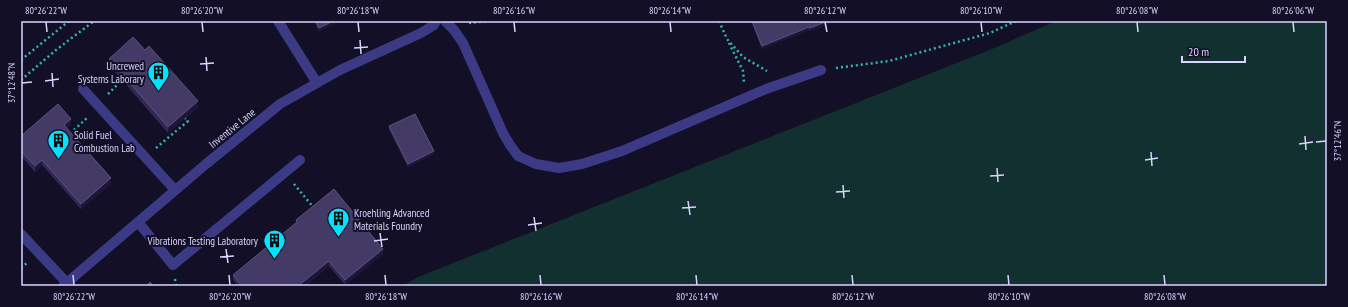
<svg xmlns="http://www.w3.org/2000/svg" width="1348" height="307" viewBox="0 0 1348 307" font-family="'PT Sans Narrow',sans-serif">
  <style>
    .green { fill: #12302f }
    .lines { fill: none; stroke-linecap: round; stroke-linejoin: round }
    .path { stroke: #2fb8b0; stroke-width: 2.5; stroke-dasharray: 2 3; stroke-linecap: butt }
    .minor { stroke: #3d3a85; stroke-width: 10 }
    .wall { fill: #312854 }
    .shaded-wall { fill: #1d163a }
    .building { fill: #433a66; stroke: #5a527e }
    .ticks { fill: none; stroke: #d9d4ff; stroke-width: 1.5 }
    .labels { text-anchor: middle; stroke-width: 4; stroke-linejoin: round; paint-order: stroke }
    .poi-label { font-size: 11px; fill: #d9d4ff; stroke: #130f26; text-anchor: end }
    .street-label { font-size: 11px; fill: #d9d4ff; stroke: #130f26 }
    .neatline { fill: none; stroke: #d9d4ff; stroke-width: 1.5 }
    .ticks-label { font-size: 10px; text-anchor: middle; fill: #d9d4ff }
  </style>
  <rect width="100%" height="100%" fill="#130f26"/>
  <path class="green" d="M1056 21H1327V286H403L418 277 992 49Z"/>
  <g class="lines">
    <g class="path">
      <path d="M719 21 727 39 743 57 767 71"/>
      <path d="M469 23 487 21"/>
      <path d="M729 43 743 71 744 83"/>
      <path d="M21 60 69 21"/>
      <path d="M836 68 889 61 990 33 1016 21"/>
      <path d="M21 80 56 50 94 21"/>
      <path d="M108 94 119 83"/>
      <path d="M74 130 88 117"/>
      <path d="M156 148 188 121 185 118"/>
      <path d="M294 184 314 208"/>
      <path d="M21 268 27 263"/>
      <path d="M175 279 176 286"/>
    </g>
    <g class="minor">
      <path d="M278 21 317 83"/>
      <path d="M445 21 454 30 463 43 503 133 510 145 518 156 536 164 559 168 582 164 622 151 766 89 821 70"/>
      <path d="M83 89 175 190"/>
      <path d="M138 222 173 265 300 160"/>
      <path d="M21 234 67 283"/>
      <path d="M63 286 206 164 280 104 340 70 421 33 434 25 436 21"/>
    </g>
  </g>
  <g class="wall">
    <path d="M314 21H339L319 31Z"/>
    <path d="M751 21H830V23L810 31 809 30 762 49Z"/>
    <path d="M109 59 198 107 168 133 109 65Z"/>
    <path d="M71 125 67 128 111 184 81 209 42 165 35 172 21 156V136Z"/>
    <path d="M389 126 434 154 408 167 389 129Z"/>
    <path d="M296 220 383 254 345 285 329 266 305 286H238L233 280V275L296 223Z"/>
  </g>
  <g class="shaded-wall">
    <path d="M333 21H339L319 31V28Z"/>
    <path d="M828 21H830V23L810 31V28Z"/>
    <path d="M809 27V30L762 49V46Z"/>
    <path d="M198 101V107L168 133V127Z"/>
    <path d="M71 119V125L64 131V125Z"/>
    <path d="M434 151V154L408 167V164Z"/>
    <path d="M42 160V165L35 172V166Z"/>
    <path d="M111 178V184L81 209V204Z"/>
    <path d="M383 249V254L345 285V280Z"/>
    <path d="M329 261V266L305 286H298Z"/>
  </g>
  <g class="building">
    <path d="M316 21H333L319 28Z"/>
    <path d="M752 21H828L810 28 809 27 762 46Z"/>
    <path d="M133 37 145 50 149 46 198 101 168 127 109 59Z"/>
    <path d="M58 104 71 119 64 125 111 178 81 204 42 160 35 166 21 151V136Z"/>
    <path d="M415 114 434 151 408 164 389 126Z"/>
    <path d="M334 189 383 249 345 280 329 261 298 286H242L233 275 297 222 296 220Z"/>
    <path d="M150 282 154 286H146Z"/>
  </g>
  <path class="ticks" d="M46 22 47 32M202 22 203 32M358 22 359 32M514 22 515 32M670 22 671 32M825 22 827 32M981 22 982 32M1137 22 1138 32M1293 22 1294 32M360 40 361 54M354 48 368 47M206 57 207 71M200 64 214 63M52 73 53 87M45 81 59 79M22 83 32 82M1305 136 1306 150M1316 142 1326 141M1299 144 1313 142M1151 152 1152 166M1145 160 1158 158M997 168 998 182M990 176 1004 175M843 185 844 198M836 192 850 191M688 201 690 215M682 208 696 207M534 217 536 231M528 225 542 223M380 233 382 247M374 241 388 239M226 249 228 263M220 257 234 256M73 275 74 285M229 275 230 285M385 275 386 285M540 275 541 285M696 275 697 285M852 275 853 285M1008 275 1009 285M1164 275 1165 285"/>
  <defs>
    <symbol id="building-pin" viewBox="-11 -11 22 30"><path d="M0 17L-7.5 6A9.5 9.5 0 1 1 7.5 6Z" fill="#00e5ff" stroke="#130f26"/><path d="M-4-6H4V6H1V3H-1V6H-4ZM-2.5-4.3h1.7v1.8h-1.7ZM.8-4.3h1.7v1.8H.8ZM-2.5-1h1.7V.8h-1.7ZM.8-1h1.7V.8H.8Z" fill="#111"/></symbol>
  </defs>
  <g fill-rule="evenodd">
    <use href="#building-pin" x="146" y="60" width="25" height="34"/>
    <use href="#building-pin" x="46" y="128" width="25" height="34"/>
    <use href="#building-pin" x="326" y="206" width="25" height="34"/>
    <use href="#building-pin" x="262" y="228" width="25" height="34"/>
  </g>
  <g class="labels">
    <g class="poi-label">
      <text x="144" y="70">Uncrewed<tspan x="144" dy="13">Systems Laborary</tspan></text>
      <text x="74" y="139" text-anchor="start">Solid Fuel<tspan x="74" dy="13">Combustion Lab</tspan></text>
      <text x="354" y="217" text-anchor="start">Kroehling Advanced<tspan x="354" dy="13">Materials Foundry</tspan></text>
      <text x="258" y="245">Vibrations Testing Laboratory</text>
    </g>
    <g class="street-label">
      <text transform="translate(232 128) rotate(-39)" y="4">Inventive Lane</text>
    </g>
  </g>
  <rect width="1348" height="307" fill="none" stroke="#130f26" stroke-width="44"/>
  <path d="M1182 56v6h63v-6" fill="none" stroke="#d9d4ff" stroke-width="2"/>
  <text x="1188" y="56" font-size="12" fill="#d9d4ff" stroke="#130f26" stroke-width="3" paint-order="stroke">20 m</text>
  <rect x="22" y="22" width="1304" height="263" class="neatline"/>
  <g class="ticks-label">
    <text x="46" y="14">80°26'22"W</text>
    <text x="202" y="14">80°26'20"W</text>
    <text x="358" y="14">80°26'18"W</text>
    <text x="514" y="14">80°26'16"W</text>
    <text x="670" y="14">80°26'14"W</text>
    <text x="825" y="14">80°26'12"W</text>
    <text x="981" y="14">80°26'10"W</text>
    <text x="1137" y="14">80°26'08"W</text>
    <text x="1293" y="14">80°26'06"W</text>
    <text transform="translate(11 83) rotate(-90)" y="4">37°12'48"N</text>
    <text transform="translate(1337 141) rotate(-90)" y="4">37°12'46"N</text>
    <text x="74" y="300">80°26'22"W</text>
    <text x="230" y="300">80°26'20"W</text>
    <text x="386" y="300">80°26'18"W</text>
    <text x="541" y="300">80°26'16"W</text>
    <text x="697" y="300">80°26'14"W</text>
    <text x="853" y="300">80°26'12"W</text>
    <text x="1009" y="300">80°26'10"W</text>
    <text x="1165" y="300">80°26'08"W</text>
  </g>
</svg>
